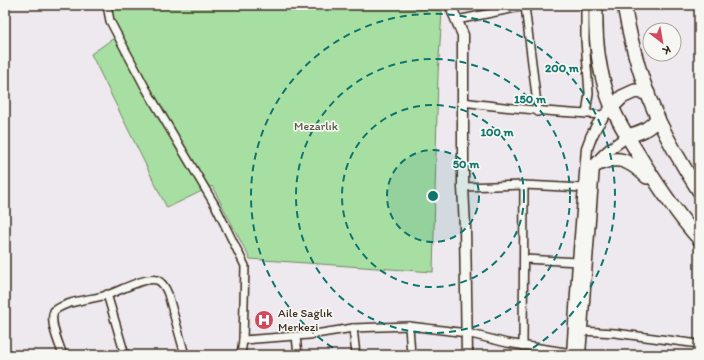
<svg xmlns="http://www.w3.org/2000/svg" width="704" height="360" viewBox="0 0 704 360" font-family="Itim,sans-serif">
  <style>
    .built { fill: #e4daec }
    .green { fill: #a7dfa3; stroke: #718460 }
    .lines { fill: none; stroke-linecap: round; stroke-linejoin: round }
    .street-casing { stroke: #3b2a1e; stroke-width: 10 }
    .secondary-casing { stroke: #3b2a1e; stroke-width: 13 }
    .highway-casing { stroke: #3b2a1e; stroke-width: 16 }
    .street { stroke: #f6f6f2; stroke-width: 7 }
    .secondary { stroke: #f6f6f2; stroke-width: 10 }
    .highway { stroke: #f6f6f2; stroke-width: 13 }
    .rail { stroke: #3b2a1e; stroke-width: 2 }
    .ring { fill: none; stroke: #0f766e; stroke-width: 2; stroke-dasharray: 7 5 }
    .labels { text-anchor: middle; stroke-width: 3.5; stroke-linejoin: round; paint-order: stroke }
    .park-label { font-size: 12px; fill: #56573f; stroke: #f6f6f2 }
    .poi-label { font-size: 12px; fill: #3b2a1e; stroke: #f6f6f2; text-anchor: start }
    .centre { fill: #0f766e; stroke: #f6f6f2; stroke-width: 2 }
    .ring-label { font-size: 12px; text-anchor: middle; font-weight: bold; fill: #0f766e; stroke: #f6f6f2; stroke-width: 3.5; stroke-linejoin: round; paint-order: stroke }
  </style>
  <rect width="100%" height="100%" fill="#eee9ef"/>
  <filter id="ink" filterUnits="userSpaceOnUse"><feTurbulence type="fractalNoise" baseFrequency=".025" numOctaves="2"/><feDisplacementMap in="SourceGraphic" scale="8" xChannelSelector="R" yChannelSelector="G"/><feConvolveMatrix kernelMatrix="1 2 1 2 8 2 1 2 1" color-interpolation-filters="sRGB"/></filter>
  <g filter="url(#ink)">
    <path class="built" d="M497 5H564L503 16Z"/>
    <path class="green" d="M106 5H368L442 11 438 74 433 272 250 259 212 186 167 208 91 54 114 38Z"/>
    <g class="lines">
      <defs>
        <g id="street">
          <path d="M107 5 110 21 145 87 216 207 245 266 243 340"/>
          <path d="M585 5V40L589 93 586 114"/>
          <path d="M525 6 538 112"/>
          <path d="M457 20 530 5"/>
          <path d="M463 102C510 109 556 112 603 115"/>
          <path d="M524 185 584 188"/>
          <path d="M463 187 524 185 523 346"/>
          <path d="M525 259 578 262"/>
          <path d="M107 294 125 355"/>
          <path d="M409 326 411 355"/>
          <path d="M353 328 356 355"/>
          <path d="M582 331 615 333 699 344"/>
          <path d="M296 336 298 355"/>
          <path d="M63 355C59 344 49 322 54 311 68 300 90 300 107 295 120 291 143 277 157 280 163 282 166 289 168 294L185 355"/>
          <path d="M241 355 243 340 309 335 353 328 409 326 467 333 507 343 572 353"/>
          <path d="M699 355V347"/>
        </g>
        <g id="secondary">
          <path d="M450 5 463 35V187L465 227 467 355"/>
          <path d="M572 355 578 262 587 148C592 132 600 118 612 107"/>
          <path d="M580 355 594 166C603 153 615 145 628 136"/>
        </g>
        <g id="highway">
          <path d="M596 5C595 33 597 60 605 87 611 110 624 131 637 152 656 183 675 212 699 239"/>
          <path d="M624 5C631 44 642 84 658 119 670 144 684 168 699 191"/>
          <path d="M612 107 622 97 635 91 648 93"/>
          <path d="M628 136C641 132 648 130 658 118"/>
          <path d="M594 166C618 154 629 160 647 177"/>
        </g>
      </defs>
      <use href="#street" class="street-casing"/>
      <use href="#secondary" class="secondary-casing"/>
      <use href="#highway" class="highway-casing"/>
      <use href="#street" class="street"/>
      <use href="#secondary" class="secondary"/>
      <use href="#highway" class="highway"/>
      <path class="rail" d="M697 5 699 23"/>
    </g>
  </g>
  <circle cx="433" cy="196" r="46" fill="#0f766e" fill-opacity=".12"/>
  <g class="ring">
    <circle cx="433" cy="196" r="46"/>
    <circle cx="433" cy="196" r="91"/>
    <circle cx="433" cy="196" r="137"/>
    <path d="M343 354A182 182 0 1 1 523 354"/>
  </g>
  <defs>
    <symbol id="hospital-disc" viewBox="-11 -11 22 22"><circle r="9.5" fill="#d1495b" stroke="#f6f6f2"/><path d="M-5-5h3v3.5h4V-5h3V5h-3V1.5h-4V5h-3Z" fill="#fff"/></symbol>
  </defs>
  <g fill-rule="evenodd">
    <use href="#hospital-disc" x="253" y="309" width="22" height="22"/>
  </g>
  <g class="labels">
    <g class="park-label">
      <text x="316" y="130">Mezarlık</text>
    </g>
    <g class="poi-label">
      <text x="278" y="317">Aile Sağlık<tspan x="278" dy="14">Merkezi</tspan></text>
    </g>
  </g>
  <circle cx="433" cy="196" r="6" class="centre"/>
  <g class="ring-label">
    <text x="562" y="72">200 m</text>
    <text x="530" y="103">150 m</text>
    <text x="497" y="136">100 m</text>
    <text x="466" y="168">50 m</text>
  </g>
  <rect width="704" height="360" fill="none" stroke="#f6f6f2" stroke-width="20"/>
  <rect x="10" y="10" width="684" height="340" fill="none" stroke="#3b2a1e" stroke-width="1.5" filter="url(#ink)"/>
  <g transform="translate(662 42) rotate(149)"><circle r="19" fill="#f6f6f2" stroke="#aba49d"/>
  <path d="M0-3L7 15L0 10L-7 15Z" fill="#d1495b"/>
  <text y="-6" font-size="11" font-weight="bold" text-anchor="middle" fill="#3b2a1e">K</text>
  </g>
</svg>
